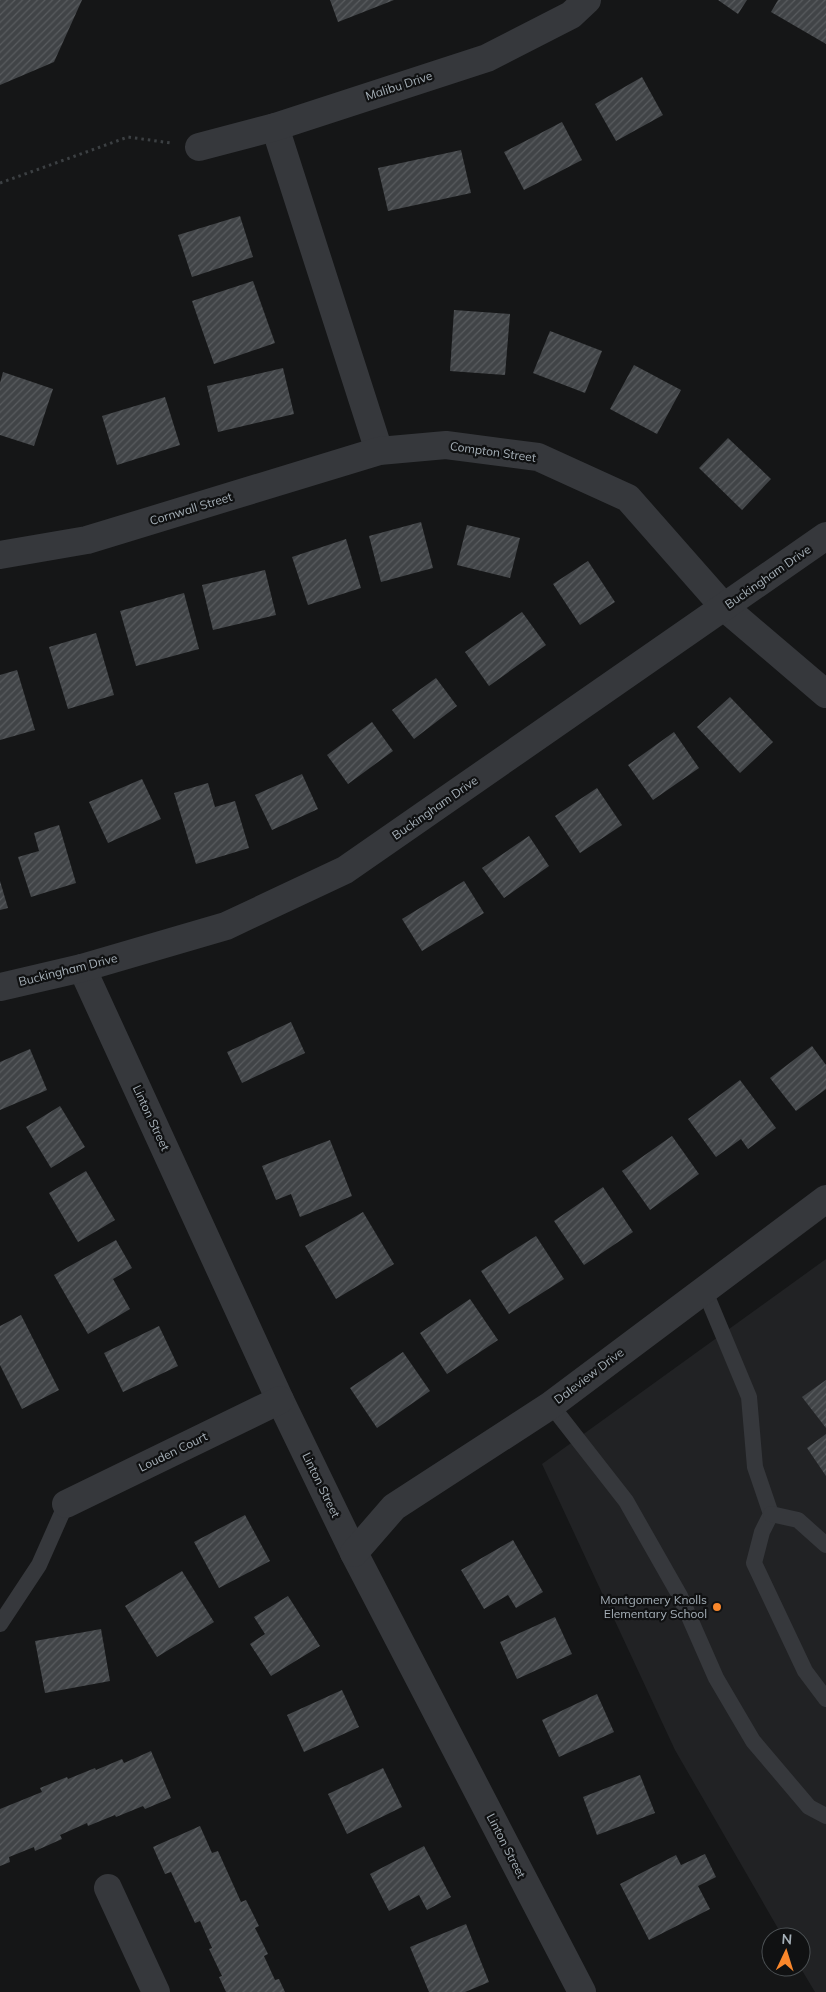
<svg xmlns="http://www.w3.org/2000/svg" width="826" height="1992" viewBox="0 0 826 1992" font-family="Mulish,sans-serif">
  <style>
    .built { fill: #212224 }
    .building { fill: url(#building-hatch) }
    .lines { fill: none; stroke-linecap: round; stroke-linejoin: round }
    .path { stroke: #3c4043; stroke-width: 3; stroke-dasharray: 2.5 4; stroke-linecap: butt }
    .lane { stroke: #36383c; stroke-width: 16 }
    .street { stroke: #36383c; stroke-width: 28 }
    .poi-dot { fill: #f9872b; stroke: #101112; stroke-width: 2 }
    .labels { text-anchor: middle; stroke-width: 4.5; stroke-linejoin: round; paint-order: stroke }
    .street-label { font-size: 12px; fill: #a6b0b8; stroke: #101112 }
    .poi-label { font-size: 12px; fill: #a6b0b8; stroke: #101112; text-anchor: end }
  </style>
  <defs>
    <pattern id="building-hatch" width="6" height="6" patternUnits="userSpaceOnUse" patternTransform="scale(1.25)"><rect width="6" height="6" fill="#414447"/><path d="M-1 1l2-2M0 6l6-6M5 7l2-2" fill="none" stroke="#595c5f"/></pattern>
  </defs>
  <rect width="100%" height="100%" fill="#151617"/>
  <path class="built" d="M826 1259V1992H815L800 1967 801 1937H783L675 1750 542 1464Z"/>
  <g class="building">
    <path d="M0 0H82L54 62 0 85Z"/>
    <path d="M330 0H394L338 22Z"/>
    <path d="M718 0H747L738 14Z"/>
    <path d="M778 0H826V44L771 12Z"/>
    <path d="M642 77 663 115 616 141 595 104Z"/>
    <path d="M562 122 582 160 524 190 504 152Z"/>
    <path d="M461 150 471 193 388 211 378 168Z"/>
    <path d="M240 216 253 257 192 277 178 235Z"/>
    <path d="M253 281 275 343 214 364 192 301Z"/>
    <path d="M454 310 510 314 505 375 450 371Z"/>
    <path d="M550 331 602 351 585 393 533 373Z"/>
    <path d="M634 365 681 390 657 434 610 409Z"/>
    <path d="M283 368 294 414 218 432 207 386Z"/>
    <path d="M3 372 53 389 34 446 0 435V383Z"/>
    <path d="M165 397 180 445 117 465 102 416Z"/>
    <path d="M728 438 771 479 742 510 699 468Z"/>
    <path d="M421 522 433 568 381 582 369 536Z"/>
    <path d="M467 525 520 538 510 578 457 565Z"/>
    <path d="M346 539 361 588 308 605 292 557Z"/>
    <path d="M588 561 615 602 580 625 553 584Z"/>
    <path d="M265 570 276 615 213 630 202 585Z"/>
    <path d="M184 593 199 649 136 666 120 611Z"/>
    <path d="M522 612 546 645 489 686 465 652Z"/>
    <path d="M96 633 114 695 68 709 49 647Z"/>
    <path d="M17 670 35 730 0 740V675Z"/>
    <path d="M436 678 457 706 414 739 392 710Z"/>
    <path d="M730 697 773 742 740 773 697 727Z"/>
    <path d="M372 722 393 751 348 784 327 755Z"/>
    <path d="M674 732 699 768 653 800 628 765Z"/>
    <path d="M302 774 318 809 272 830 255 795Z"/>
    <path d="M142 779 161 819 108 843 89 802Z"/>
    <path d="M208 783 215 807 235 801 249 848 196 864 174 793Z"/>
    <path d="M597 788 622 825 580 853 555 816Z"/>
    <path d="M59 825 76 883 31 897 18 857 39 851 34 833Z"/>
    <path d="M529 836 549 866 504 898 482 868Z"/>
    <path d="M0 881 8 908 0 910Z"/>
    <path d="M464 881 484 913 422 951 402 919Z"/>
    <path d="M291 1022 305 1053 242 1083 227 1052Z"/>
    <path d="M812 1046 826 1065V1089L796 1111 770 1078Z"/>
    <path d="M30 1049 47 1090 0 1110V1062Z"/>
    <path d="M740 1080 776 1128 748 1149 741 1139 716 1157 688 1119Z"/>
    <path d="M60 1106 85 1147 51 1168 26 1127Z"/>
    <path d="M672 1136 699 1174 650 1210 622 1171Z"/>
    <path d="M330 1140 352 1196 300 1217 291 1194 276 1200 262 1166Z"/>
    <path d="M86 1171 115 1220 78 1242 49 1193Z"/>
    <path d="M603 1187 633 1232 584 1265 554 1221Z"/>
    <path d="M363 1212 394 1264 336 1299 305 1246Z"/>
    <path d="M536 1236 564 1279 509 1314 481 1271Z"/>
    <path d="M116 1240 132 1268 113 1279 130 1309 88 1334 54 1275Z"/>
    <path d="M470 1299 498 1340 447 1374 420 1333Z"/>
    <path d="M21 1315 59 1390 22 1409 0 1365V1326Z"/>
    <path d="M159 1326 178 1366 123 1392 104 1353Z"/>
    <path d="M403 1352 430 1391 377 1428 350 1388Z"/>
    <path d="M826 1380V1428L802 1397Z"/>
    <path d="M826 1434V1476L807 1448Z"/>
    <path d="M245 1515 270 1561 219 1588 194 1542Z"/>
    <path d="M513 1540 543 1592 516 1608 508 1595 484 1609 461 1570Z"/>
    <path d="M182 1571 214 1622 157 1657 125 1606Z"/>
    <path d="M288 1596 320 1646 271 1676 250 1644 265 1634 254 1617Z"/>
    <path d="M555 1617 572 1654 517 1679 500 1642Z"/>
    <path d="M101 1629 110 1681 45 1693 35 1641Z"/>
    <path d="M342 1690 359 1727 304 1752 287 1715Z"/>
    <path d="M597 1694 614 1732 559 1757 542 1720Z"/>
    <path d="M151 1751 171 1798 145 1809 143 1806 116 1817 115 1815 88 1826 87 1823 60 1835 62 1839 35 1851 34 1847 9 1857 10 1862 0 1866V1809L42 1792 40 1788 67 1777 68 1779 95 1768 96 1770 122 1759 124 1763Z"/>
    <path d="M383 1768 402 1807 347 1834 328 1794Z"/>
    <path d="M640 1775 655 1813 597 1835 583 1797Z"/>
    <path d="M200 1826 212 1853 218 1851 241 1902 246 1900 259 1926 255 1928 268 1954 264 1956 275 1980 279 1979 285 1992H226L219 1977 222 1976 209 1949 212 1948 200 1921 195 1923 171 1872 165 1874 153 1847Z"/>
    <path d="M424 1846 451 1897 427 1910 419 1895 389 1911 370 1874Z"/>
    <path d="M705 1854 716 1877 698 1886 710 1909 649 1940 620 1884 676 1855 681 1865Z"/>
    <path d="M466 1924 489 1982 465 1992H429L410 1947Z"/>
  </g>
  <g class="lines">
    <path class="path" d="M0 183 128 137 171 143"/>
    <g class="lane">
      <path d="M704 1289 749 1397 755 1467 771 1514 762 1532 754 1563 805 1671 826 1699"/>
      <path d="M551 1405 626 1501 680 1596 716 1678 753 1741 809 1807 826 1816"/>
      <path d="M771 1514 798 1520 826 1545"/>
      <path d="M0 1624 39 1565 66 1504"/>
    </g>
    <g class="street">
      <path d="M275 127 379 451"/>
      <path d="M199 147 275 127 487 58 571 15 587 0"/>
      <path d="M0 555 87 540 379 451 446 445 538 457 628 498 724 607 826 694"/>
      <path d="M82 968 280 1400 354 1553 582 1992"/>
      <path d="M0 987 82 968 226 926 345 870 826 536"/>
      <path d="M66 1504 280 1400"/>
      <path d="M354 1553 394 1507 551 1405 826 1199"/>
      <path d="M108 1888 156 1992"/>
    </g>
  </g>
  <circle class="poi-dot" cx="717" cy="1607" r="5"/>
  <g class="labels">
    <g class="street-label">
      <text transform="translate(399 86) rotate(-18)" y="4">Malibu Drive</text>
      <text transform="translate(493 452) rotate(8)" y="4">Compton Street</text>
      <text transform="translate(191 509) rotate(-17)" y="4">Cornwall Street</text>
      <text transform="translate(768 577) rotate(-35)" y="4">Buckingham Drive</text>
      <text transform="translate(435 808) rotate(-35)" y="4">Buckingham Drive</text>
      <text transform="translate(68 970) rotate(-14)" y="4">Buckingham Drive</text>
      <text transform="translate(151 1118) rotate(65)" y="4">Linton Street</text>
      <text transform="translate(589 1376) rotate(-37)" y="4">Daleview Drive</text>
      <text transform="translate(173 1452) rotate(-26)" y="4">Louden Court</text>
      <text transform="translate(321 1485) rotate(64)" y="4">Linton Street</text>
      <text transform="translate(506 1846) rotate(63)" y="4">Linton Street</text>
    </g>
    <g class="poi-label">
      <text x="707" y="1604">Montgomery Knolls<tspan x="707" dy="14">Elementary School</tspan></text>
    </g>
  </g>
  <g transform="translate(786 1952) rotate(4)"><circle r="24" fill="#101112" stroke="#4c5154"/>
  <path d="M0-4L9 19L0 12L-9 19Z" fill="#f9872b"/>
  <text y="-8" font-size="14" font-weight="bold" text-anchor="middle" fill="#a6b0b8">N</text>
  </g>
</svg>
